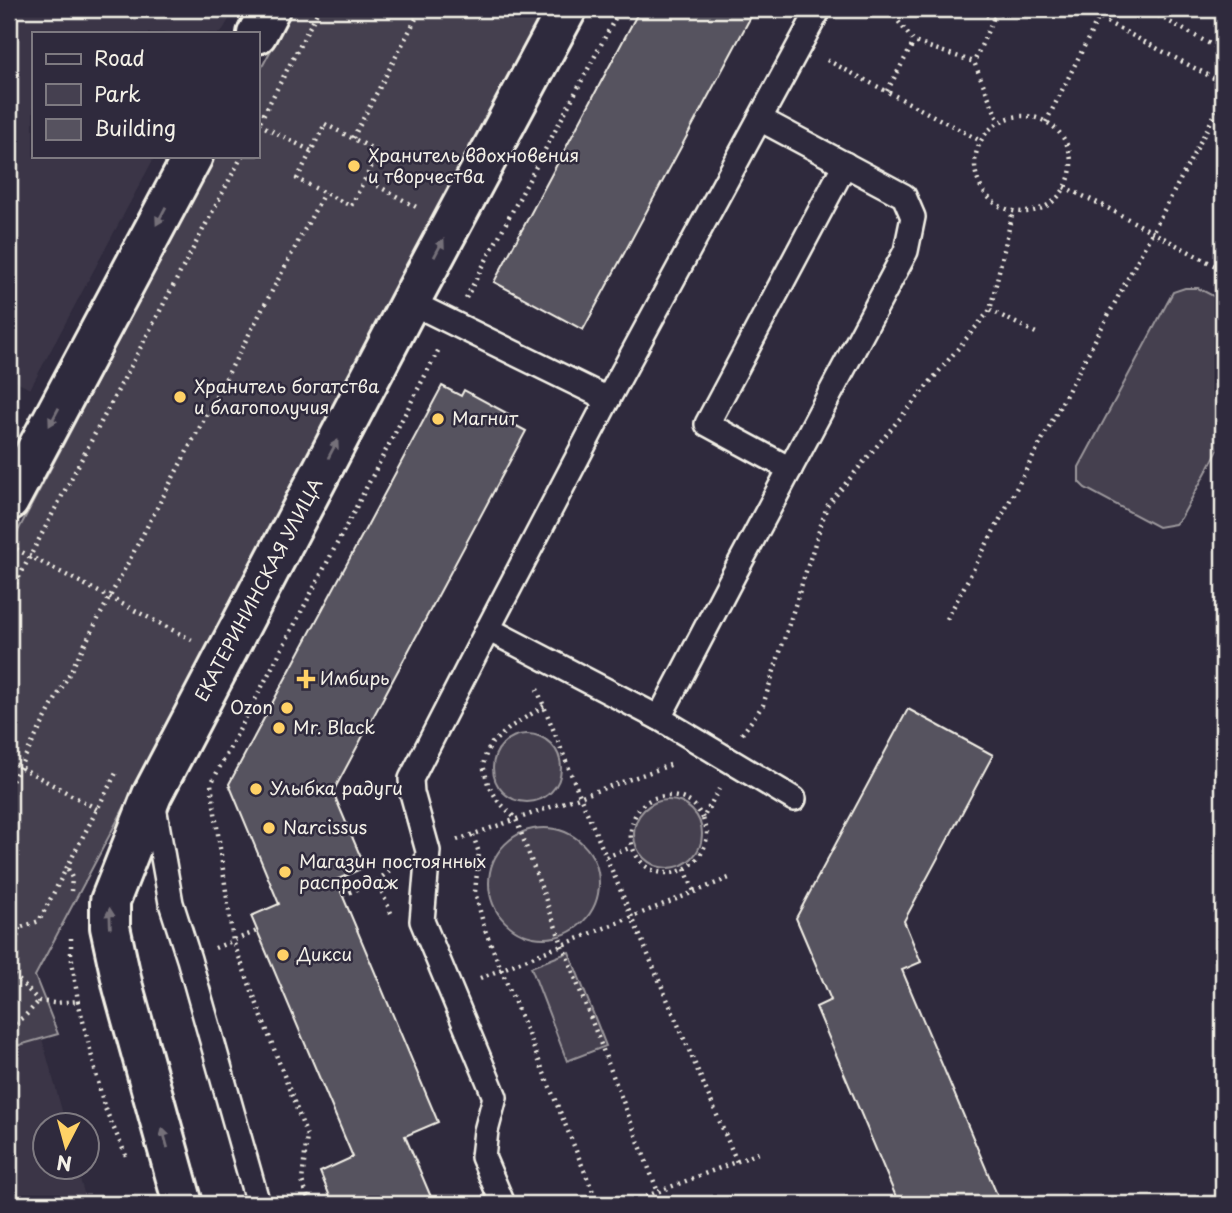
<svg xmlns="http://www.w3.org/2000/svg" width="1232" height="1213" viewBox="0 0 1232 1213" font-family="'Playpen Sans',sans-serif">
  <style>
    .built { fill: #3b3647 }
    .green { fill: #454050; stroke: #9c989c; stroke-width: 2 }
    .building { fill: #56525f; stroke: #f4f1e8; stroke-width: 2 }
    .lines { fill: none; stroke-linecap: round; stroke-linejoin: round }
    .service-casing { stroke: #f4f1e8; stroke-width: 28 }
    .minor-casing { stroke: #f4f1e8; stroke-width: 44 }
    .path { stroke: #f4f1e8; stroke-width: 4.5; stroke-dasharray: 2 5; stroke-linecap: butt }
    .service { stroke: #2f2a3d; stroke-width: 23 }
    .minor { stroke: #2f2a3d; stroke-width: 38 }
    .oneway { fill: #747079 }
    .poi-dot { fill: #ffd166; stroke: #2f2a3d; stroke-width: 2.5 }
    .labels { text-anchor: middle; stroke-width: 5; stroke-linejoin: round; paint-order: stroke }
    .poi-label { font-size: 18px; fill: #f4f1e8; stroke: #2f2a3d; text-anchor: start }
    .street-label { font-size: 18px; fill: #f4f1e8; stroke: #2f2a3d }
  </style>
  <rect width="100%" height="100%" fill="#2f2a3d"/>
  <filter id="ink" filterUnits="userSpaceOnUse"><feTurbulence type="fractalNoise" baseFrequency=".0143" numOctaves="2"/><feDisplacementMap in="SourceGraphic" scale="14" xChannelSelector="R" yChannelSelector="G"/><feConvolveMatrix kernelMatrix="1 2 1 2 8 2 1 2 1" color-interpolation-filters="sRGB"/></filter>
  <g filter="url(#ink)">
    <g class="built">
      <path d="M9 9H235L221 33H33V156H155L30 389 9 378Z"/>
      <path d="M42 1039 66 1125 46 1126V1168H77L87 1204H9V1048Z"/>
    </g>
    <g class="green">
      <path d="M293 9H547L35 976 58 1034 9 1048V548L215 156H257V76Z"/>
      <path d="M1185 288H1198L1223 301V441L1181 518 1175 524 1158 527 1085 488 1079 482V467L1173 292Z"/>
      <circle cx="527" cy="768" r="34"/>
      <circle cx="668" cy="834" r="34"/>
      <circle cx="544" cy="883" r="55"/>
      <path d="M569 952 606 1046 567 1061 531 967Z"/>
    </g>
    <g class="building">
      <path d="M640 9H755L583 330 494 282Z"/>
      <path d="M442 386 461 396 464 390 512 416 509 422 526 431 333 792 365 867 336 880 438 1122 405 1136 434 1204H333L320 1172 353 1157 251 916 279 904 229 784Z"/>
      <path d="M908 709 993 755 904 921 921 962 902 970 1001 1204H899L816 1007 831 1000 796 918Z"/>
    </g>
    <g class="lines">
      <defs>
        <g id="service">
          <path d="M410 302 608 399 819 9"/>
          <path d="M608 399 488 629 659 718 733 576 906 251 913 217 904 196 760 119"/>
          <path d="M790 469 707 424 845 164"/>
          <path d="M488 629 411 779 412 793 428 851 422 921 495 1097 486 1131 483 1157 503 1204"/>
          <path d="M659 718 794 799"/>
          <path d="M153 801 171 903 189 959 258 1204"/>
        </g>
        <g id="minor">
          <path d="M257 34 270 9"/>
          <path d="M9 501 193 156"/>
          <path d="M183 1204 123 987 110 927V901L152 795 410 302 567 9"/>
        </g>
      </defs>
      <use href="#service" class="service-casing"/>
      <use href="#minor" class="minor-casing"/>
      <g class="path">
        <path d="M974 9 993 19 974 62"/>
        <path d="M1082 9 1223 83"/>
        <path d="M1146 9 1223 51"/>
        <path d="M847 14 892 13 914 42 974 62 999 122"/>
        <path d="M993 19 1007 9"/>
        <path d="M827 60 981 141"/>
        <path d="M887 91 914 42"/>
        <circle cx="1023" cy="164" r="48"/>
        <path d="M1046 122 1099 17"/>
        <path d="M259 124 311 151"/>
        <path d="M325 124 379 152 351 206 297 179Z"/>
        <path d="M257 127 319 9"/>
        <path d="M353 138 421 9"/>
        <path d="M365 179 418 208"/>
        <path d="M1064 187 1104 206 1223 270"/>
        <path d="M466 298 620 9"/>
        <path d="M990 310 1036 333"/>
        <path d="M9 396 20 402"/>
        <path d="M10 546 192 640"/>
        <path d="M9 596 242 156"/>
        <path d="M947 619 1223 99"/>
        <path d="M537 689 580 796 737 1162"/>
        <path d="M544 706 512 726 492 743 486 754 483 765 488 784 498 801 516 819 562 944 658 1192"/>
        <path d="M742 734 763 705 827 506 990 310 1013 211"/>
        <path d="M9 761 97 809"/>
        <path d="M9 787 324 193"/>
        <path d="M703 818C700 814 697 808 694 805 677 791 648 793 637 812 621 839 637 875 670 873 690 872 707 853 707 833 707 828 704 823 703 818L719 789"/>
        <path d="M473 835 479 853 475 892 485 930 598 1204"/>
        <path d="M457 840 673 764"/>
        <path d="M606 857 632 847"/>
        <path d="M68 869 72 878 71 891"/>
        <path d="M685 869 694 891"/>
        <path d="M343 895 377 881"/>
        <path d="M391 913 377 881 395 866"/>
        <path d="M9 924 19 928 39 921 116 773"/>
        <path d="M19 928 11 972 39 1001 54 1003 80 1001"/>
        <path d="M71 938V954L78 1001 104 1106 127 1158"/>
        <path d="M215 948 257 931"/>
        <path d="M480 978 729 878"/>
        <path d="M9 1027 25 1016 39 1001"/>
        <path d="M310 1204 302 1181 307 1136 233 941 211 784 439 349"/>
        <path d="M626 1204 759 1153"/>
      </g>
      <use href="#service" class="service"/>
      <use href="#minor" class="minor"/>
    </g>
    <defs><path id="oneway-solid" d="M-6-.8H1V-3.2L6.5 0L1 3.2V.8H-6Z" transform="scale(1.75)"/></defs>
    <g class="oneway">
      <use href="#oneway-solid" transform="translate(161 216) rotate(118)"/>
      <use href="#oneway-solid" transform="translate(439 248) rotate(-62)"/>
      <use href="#oneway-solid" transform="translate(54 417) rotate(118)"/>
      <use href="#oneway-solid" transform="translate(333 449) rotate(-62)"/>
      <use href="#oneway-solid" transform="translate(110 918) rotate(-92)"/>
      <use href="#oneway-solid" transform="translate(165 1138) rotate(-105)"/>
    </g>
  </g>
  <g class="poi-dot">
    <circle cx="354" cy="166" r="7"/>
    <circle cx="180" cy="397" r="7"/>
    <circle cx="438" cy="419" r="7"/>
    <path d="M302.5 668.5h7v7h7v7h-7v7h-7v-7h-7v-7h7z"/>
    <circle cx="287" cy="708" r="7"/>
    <circle cx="279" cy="728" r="7"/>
    <circle cx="256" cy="789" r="7"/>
    <circle cx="269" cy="828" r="7"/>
    <circle cx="285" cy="872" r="7"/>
    <circle cx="283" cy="955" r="7"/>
  </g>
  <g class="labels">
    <g class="poi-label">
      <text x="368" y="162">Хранитель вдохновения<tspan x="368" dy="21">и творчества</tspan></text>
      <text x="194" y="393">Хранитель богатства<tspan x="194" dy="21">и благополучия</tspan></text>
      <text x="452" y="425">Магнит</text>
      <text x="320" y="685">Имбирь</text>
      <text x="273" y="714" text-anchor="end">Ozon</text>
      <text x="293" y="734">Mr. Black</text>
      <text x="270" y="795">Улыбка радуги</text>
      <text x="283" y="834">Narcissus</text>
      <text x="299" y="868">Магазин постоянных<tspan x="299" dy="21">распродаж</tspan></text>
      <text x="297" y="961">Дикси</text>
    </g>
    <g class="street-label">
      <text transform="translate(259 590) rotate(-62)" y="6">ЕКАТЕРИНИНСКАЯ УЛИЦА</text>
    </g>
  </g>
  <rect width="1232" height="1213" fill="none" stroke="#2f2a3d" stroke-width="35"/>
  <rect x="18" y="18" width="1197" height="1178" fill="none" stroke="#f4f1e8" stroke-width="2.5" filter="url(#ink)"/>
  <rect x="32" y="32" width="228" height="126" fill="#2f2a3d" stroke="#7e7a81" stroke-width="2"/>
  <rect x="46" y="54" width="35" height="10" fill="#2f2a3d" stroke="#7e7a81" stroke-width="2"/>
  <text x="94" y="66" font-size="21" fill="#f4f1e8">Road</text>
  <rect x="46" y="84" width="35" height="21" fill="#454050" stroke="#7e7a81" stroke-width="2"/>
  <text x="94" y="102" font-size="21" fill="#f4f1e8">Park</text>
  <rect x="46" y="119" width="35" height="21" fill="#56525f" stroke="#7e7a81" stroke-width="2"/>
  <text x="94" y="136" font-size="21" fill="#f4f1e8">Building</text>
  <g transform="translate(66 1146) rotate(186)"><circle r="33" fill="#2f2a3d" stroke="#7e7a81" stroke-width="2"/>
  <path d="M0-5L12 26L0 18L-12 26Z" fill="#ffd166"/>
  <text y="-10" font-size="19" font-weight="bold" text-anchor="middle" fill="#f4f1e8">N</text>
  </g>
</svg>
